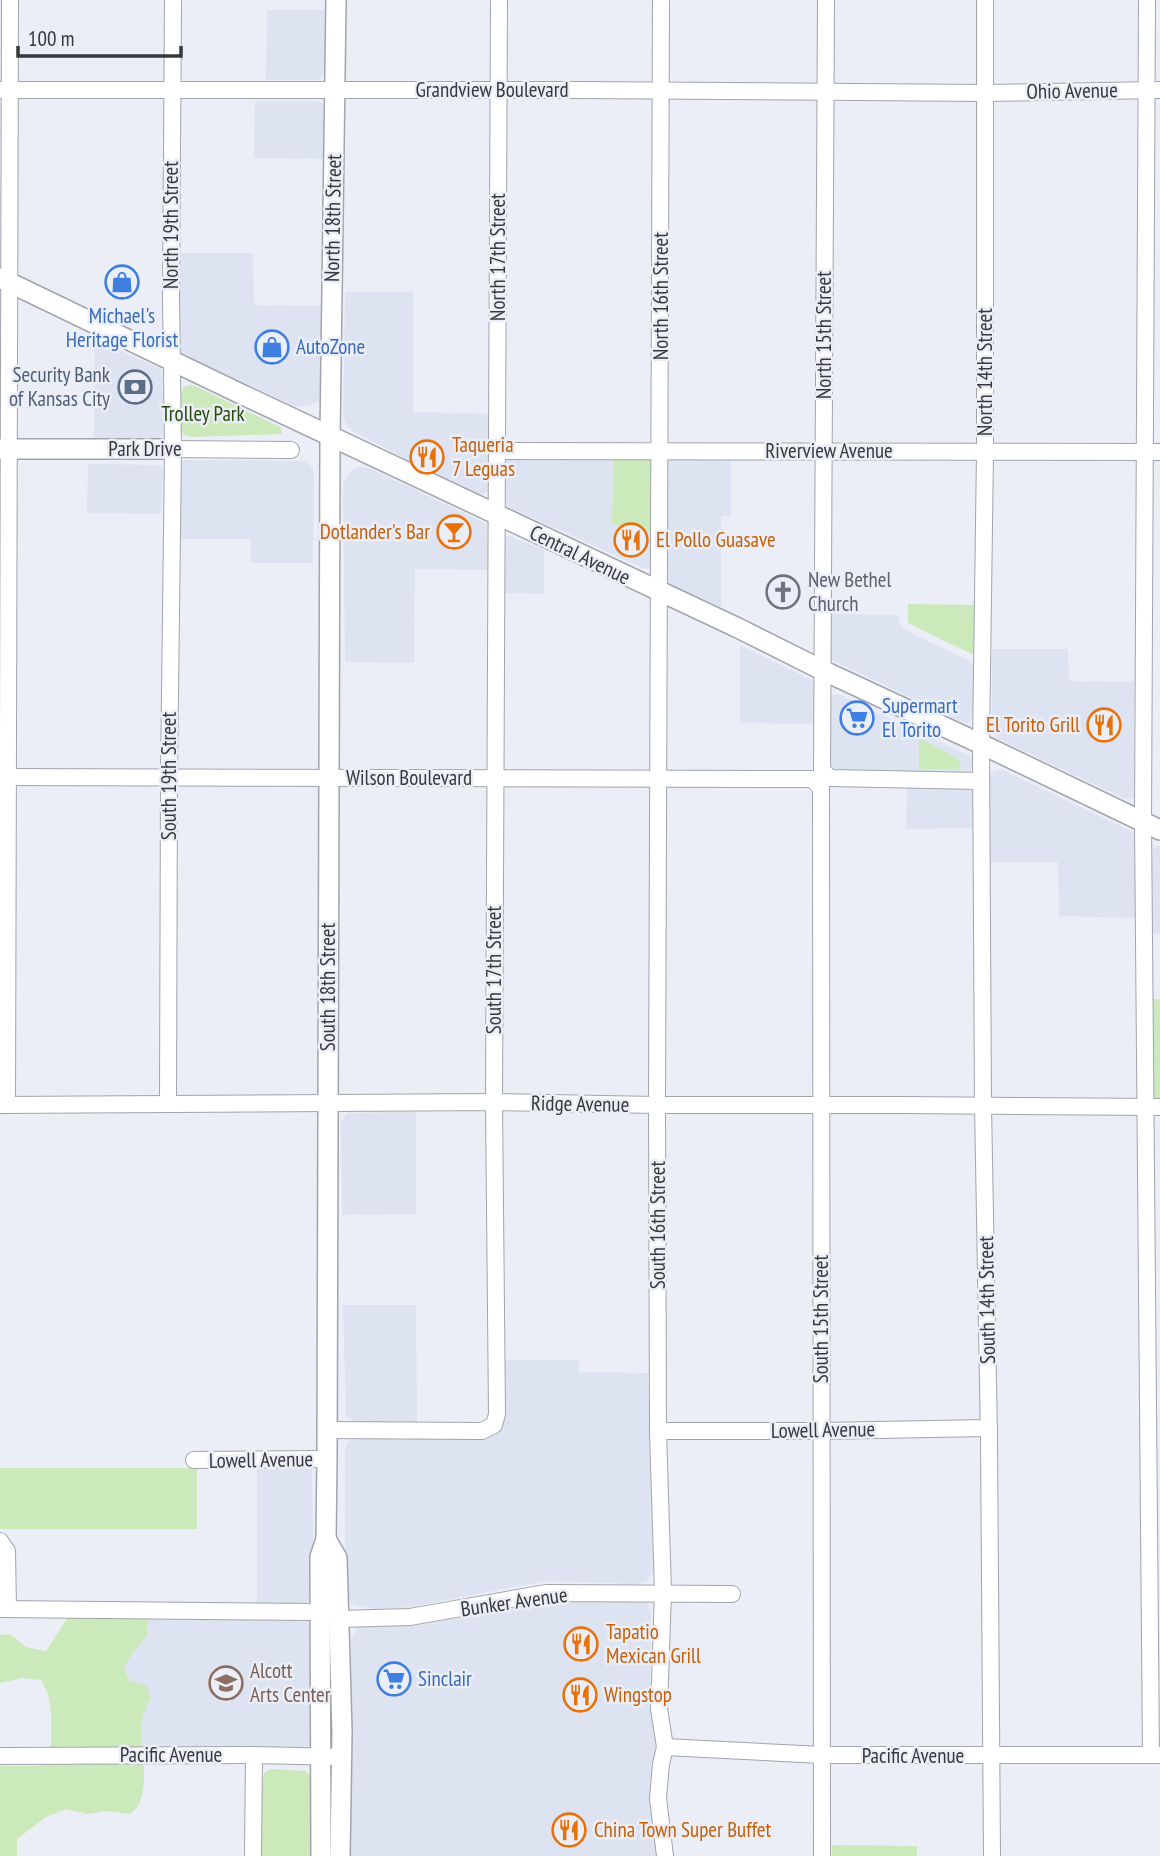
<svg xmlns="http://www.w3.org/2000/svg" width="1160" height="1856" viewBox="0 0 1160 1856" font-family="'PT Sans Narrow',sans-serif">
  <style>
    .built { fill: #dee3f2 }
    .green { fill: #cbe9bb }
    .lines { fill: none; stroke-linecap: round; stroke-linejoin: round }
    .minor-casing { stroke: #a2a4ad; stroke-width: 18 }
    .major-casing { stroke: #a2a4ad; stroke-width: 22 }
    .minor { stroke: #fff; stroke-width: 16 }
    .major { stroke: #fff; stroke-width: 19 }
    .labels { text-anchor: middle; stroke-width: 5; stroke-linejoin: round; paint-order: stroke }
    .street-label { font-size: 21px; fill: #38393d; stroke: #ebeef7 }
    .shop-label { font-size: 21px; fill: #366cbe; stroke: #ebeef7; text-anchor: start }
    .service-label { font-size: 21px; fill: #4e5e75; stroke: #ebeef7; text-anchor: end }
    .park-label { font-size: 21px; fill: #264b07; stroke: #ebeef7 }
    .food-label { font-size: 21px; fill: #c56008; stroke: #ebeef7; text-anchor: start }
    .worship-label { font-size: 21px; fill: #5b616d; stroke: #ebeef7; text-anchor: start }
    .education-label { font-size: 21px; fill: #785e54; stroke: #ebeef7; text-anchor: start }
  </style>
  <rect width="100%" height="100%" fill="#ebeef7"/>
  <g class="built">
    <path d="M267 10H326L324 72 321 78 316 80H266Z"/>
    <path d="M255 101H318L323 104 325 110V159L254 158Z"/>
    <path d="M178 253H253L254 305 324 306 322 392 320 400 313 404 296 407 181 353 178 347Z"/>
    <path d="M345 292H413V412L492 414 489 490 483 494H475L352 431 346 424 343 416Z"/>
    <path d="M95 339 160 369 163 376V434L160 438H94Z"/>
    <path d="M507 457 613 458 612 524 653 532 654 562 651 568 645 569 509 507 504 502V461Z"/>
    <path d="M731 458V516H721V607L669 584 665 574 667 462 670 459Z"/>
    <path d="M186 460 305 461 310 465 313 469 314 476 313 563H251V539H176L181 462Z"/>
    <path d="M88 464 160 465 163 468 161 514 87 513Z"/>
    <path d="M361 467 371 469 487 524 490 531 489 570 415 569 414 663 345 662 343 484 347 476 352 470Z"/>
    <path d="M506 535 544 550V594L504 593V538Z"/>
    <path d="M829 614 899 615V622L905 630 974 663V715L971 721 966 724 832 660 829 654Z"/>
    <path d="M740 645 812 680 815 687V724L740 723Z"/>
    <path d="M992 649H1068L1069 681 1134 682V796L1132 798 1125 799 995 737 992 731Z"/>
    <path d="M838 694 970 756 974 761 973 768 968 772 959 773 835 772 830 766V699L832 695Z"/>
    <path d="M996 770H1002L1127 829 1134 834 1137 840 1138 918 1059 916 1058 862H990V779L991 773Z"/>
    <path d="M907 786H976L975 828 906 829Z"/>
    <path d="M1157 846H1160V934H1152L1151 856 1153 849Z"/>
    <path d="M416 1112V1214L342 1215 341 1121 348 1113Z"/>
    <path d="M343 1305H416L417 1424 353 1422 346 1415Z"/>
    <path d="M504 1360H579V1372L648 1373 653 1572 647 1581 636 1584 545 1581 412 1607 373 1609 354 1605 347 1598 345 1587V1449L348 1441 358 1437H492L500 1431 504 1419Z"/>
    <path d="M257 1468 312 1469 314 1589 311 1599 305 1604 257 1605Z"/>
    <path d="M637 1598 647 1603 651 1613 650 1698 652 1716 660 1739 653 1762V1795L658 1856H351V1639L357 1629 365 1624 546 1599Z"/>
    <path d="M148 1617 314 1619V1740L309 1746 304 1748H142L141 1730 144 1710 151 1698 130 1681 124 1668 132 1654 147 1636Z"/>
  </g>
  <g class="green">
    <path d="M189 385 195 386 280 427 282 431V434L191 437 184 435 181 430V393L184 387Z"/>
    <path d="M613 458 651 459 653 463V532L612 524Z"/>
    <path d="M908 604 974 605V655L912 625 908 622Z"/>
    <path d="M919 738 959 759 961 769H919Z"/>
    <path d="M1152 999H1160V1100L1152 1098Z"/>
    <rect x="0" y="1468" width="197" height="61"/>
    <path d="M68 1617H148L147 1636 132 1654 124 1668 130 1681 146 1685 151 1698C129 1733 153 1767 140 1801 139 1806 134 1810 131 1814L107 1811 87 1814 66 1809 46 1817 17 1839V1856H0V1766H41L51 1745V1712L48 1694 41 1680 23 1678 0 1683V1635L10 1634 26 1647 46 1651Z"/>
    <path d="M272 1769 306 1771 313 1778 310 1856H262V1781L265 1772Z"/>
    <path d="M832 1845 917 1846V1856H832Z"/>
  </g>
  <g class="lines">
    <defs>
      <g id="minor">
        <path d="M661 0 657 1105 658 1431 663 1592 659 1709 665 1747 661 1764 658 1798 665 1856"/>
        <path d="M826 0 822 770 830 778 981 781"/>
        <path d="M985 0V452L981 744 983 1105 989 1439 992 1856"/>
        <path d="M1147 0 1143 822 1151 1755"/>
        <path d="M0 90H580L984 93 1160 90"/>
        <path d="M173 449 291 450"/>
        <path d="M498 451 1160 452"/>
        <path d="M0 777 812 779 821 788 822 1856"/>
        <path d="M168 1103 169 778 173 449 171 298 173 0"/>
        <path d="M0 1105 494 1102 657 1105H903L1160 1107"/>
        <path d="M7 1105 10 0"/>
        <path d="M327 1430 482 1431 494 1425 497 1414 494 1102 499 0"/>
        <path d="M658 1431H821L989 1428"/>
        <path d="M194 1460 327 1459"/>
        <path d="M0 1541 7 1551 8 1609"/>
        <path d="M0 1609 319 1612"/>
        <path d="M340 1619 410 1617 546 1593 732 1594"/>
        <path d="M665 1747 822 1755H1160"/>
        <path d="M0 1756 254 1755 342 1757"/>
        <path d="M253 1856 254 1755"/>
      </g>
      <g id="major">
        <path d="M0 278 241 394 738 628 822 670 981 744 1160 830"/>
        <path d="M0 449H173"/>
        <path d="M326 1539 337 1558 342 1732 340 1856"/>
        <path d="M321 1856 320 1557 326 1539 327 1459 330 436 336 0"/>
      </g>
    </defs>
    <use href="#minor" class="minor-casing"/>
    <use href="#major" class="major-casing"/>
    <use href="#minor" class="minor"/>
    <use href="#major" class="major"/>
  </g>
  <defs>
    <symbol id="shop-ring" viewBox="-11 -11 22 22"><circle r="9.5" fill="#ebeef7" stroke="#3f7fe0" stroke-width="1.5"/><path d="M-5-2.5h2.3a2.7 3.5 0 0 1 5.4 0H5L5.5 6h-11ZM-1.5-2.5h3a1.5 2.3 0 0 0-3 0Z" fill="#3f7fe0"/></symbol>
    <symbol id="bank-ring" viewBox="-11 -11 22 22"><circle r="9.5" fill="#ebeef7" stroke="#5c6f8a" stroke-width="1.5"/><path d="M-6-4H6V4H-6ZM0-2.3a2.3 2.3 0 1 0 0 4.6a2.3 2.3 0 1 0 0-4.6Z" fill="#5c6f8a"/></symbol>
    <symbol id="restaurant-ring" viewBox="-11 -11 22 22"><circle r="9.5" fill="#ebeef7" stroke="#e8710a" stroke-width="1.5"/><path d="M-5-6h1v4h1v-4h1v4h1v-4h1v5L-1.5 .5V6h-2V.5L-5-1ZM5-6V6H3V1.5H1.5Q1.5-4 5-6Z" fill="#e8710a"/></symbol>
    <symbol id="bar-ring" viewBox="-11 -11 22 22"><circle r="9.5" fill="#ebeef7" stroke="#e8710a" stroke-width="1.5"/><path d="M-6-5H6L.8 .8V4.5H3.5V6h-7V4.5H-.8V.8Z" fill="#e8710a"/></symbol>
    <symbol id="church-ring" viewBox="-11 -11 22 22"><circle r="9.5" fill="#ebeef7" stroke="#6b7280" stroke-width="1.5"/><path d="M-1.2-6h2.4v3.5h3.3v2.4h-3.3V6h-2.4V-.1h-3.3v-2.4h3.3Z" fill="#6b7280"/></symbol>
    <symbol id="supermarket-ring" viewBox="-11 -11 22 22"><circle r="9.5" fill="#ebeef7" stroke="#3f7fe0" stroke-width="1.5"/><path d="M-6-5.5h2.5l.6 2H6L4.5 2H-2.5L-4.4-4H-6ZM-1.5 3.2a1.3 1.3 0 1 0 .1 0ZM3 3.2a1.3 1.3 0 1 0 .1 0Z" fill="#3f7fe0"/></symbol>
    <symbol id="school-ring" viewBox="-11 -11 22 22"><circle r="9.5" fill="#ebeef7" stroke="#8d6e63" stroke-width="1.5"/><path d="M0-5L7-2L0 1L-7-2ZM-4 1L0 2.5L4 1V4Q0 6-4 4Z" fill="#8d6e63"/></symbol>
  </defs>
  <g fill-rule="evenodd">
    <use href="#shop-ring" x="103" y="263" width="38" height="38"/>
    <use href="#shop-ring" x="253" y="328" width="38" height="38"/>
    <use href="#bank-ring" x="116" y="368" width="38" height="38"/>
    <use href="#restaurant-ring" x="408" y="438" width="38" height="38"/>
    <use href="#bar-ring" x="435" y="513" width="38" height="38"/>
    <use href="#restaurant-ring" x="612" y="521" width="38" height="38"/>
    <use href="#church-ring" x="764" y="573" width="38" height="38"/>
    <use href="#supermarket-ring" x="838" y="699" width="38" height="38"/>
    <use href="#restaurant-ring" x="1085" y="706" width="38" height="38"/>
    <use href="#restaurant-ring" x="562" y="1625" width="38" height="38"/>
    <use href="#supermarket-ring" x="375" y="1660" width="38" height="38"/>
    <use href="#school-ring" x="207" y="1664" width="38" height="38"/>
    <use href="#restaurant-ring" x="561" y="1676" width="38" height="38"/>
    <use href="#restaurant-ring" x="550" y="1811" width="38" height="38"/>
  </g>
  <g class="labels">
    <g class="street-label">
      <text x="492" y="97">Grandview Boulevard</text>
      <text transform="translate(1072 91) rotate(-1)" y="7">Ohio Avenue</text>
      <text transform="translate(333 218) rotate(-89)" y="7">North 18th Street</text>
      <text transform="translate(171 225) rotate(-90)" y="7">North 19th Street</text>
      <text transform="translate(498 257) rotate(-90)" y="7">North 17th Street</text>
      <text transform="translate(661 296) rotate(-90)" y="7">North 16th Street</text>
      <text transform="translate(824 335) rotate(-90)" y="7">North 15th Street</text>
      <text transform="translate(985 372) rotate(-90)" y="7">North 14th Street</text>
      <text x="145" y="456">Park Drive</text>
      <text x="829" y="458">Riverview Avenue</text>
      <text transform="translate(580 555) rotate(26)" y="7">Central Avenue</text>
      <text transform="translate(169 776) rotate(-90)" y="7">South 19th Street</text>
      <text x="409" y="785">Wilson Boulevard</text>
      <text transform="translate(494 970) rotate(-90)" y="7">South 17th Street</text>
      <text transform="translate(328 987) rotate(-90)" y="7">South 18th Street</text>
      <text transform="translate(580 1104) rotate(1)" y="7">Ridge Avenue</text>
      <text transform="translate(658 1225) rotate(-90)" y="7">South 16th Street</text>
      <text transform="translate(987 1300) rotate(-91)" y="7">South 14th Street</text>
      <text transform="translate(821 1319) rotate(-90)" y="7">South 15th Street</text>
      <text transform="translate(823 1430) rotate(-1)" y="7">Lowell Avenue</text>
      <text transform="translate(261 1460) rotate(-1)" y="7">Lowell Avenue</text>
      <text transform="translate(514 1602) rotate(-8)" y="7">Bunker Avenue</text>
      <text x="171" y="1762">Pacific Avenue</text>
      <text x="913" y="1763">Pacific Avenue</text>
    </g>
    <g class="shop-label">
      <text x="122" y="323" text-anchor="middle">Michael's<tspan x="122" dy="24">Heritage Florist</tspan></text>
      <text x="296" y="354">AutoZone</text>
      <text x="882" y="713">Supermart<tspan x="882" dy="24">El Torito</tspan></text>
      <text x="418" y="1686">Sinclair</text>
    </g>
    <g class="service-label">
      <text x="110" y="382">Security Bank<tspan x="110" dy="24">of Kansas City</tspan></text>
    </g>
    <g class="park-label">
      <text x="203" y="421">Trolley Park</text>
    </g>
    <g class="food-label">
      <text x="452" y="452">Taqueria<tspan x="452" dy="24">7 Leguas</tspan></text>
      <text x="430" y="539" text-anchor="end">Dotlander's Bar</text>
      <text x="656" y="547">El Pollo Guasave</text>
      <text x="1080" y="732" text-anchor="end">El Torito Grill</text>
      <text x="606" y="1639">Tapatio<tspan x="606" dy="24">Mexican Grill</tspan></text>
      <text x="604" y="1702">Wingstop</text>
      <text x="594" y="1837">China Town Super Buffet</text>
    </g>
    <g class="worship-label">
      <text x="808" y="587">New Bethel<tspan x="808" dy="24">Church</tspan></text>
    </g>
    <g class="education-label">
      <text x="250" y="1678">Alcott<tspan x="250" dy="24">Arts Center</tspan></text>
    </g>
  </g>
  <path d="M18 46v10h163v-10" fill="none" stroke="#38393d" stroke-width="3.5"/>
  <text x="28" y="46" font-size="21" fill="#38393d" stroke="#ebeef7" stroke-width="5" paint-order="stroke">100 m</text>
</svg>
